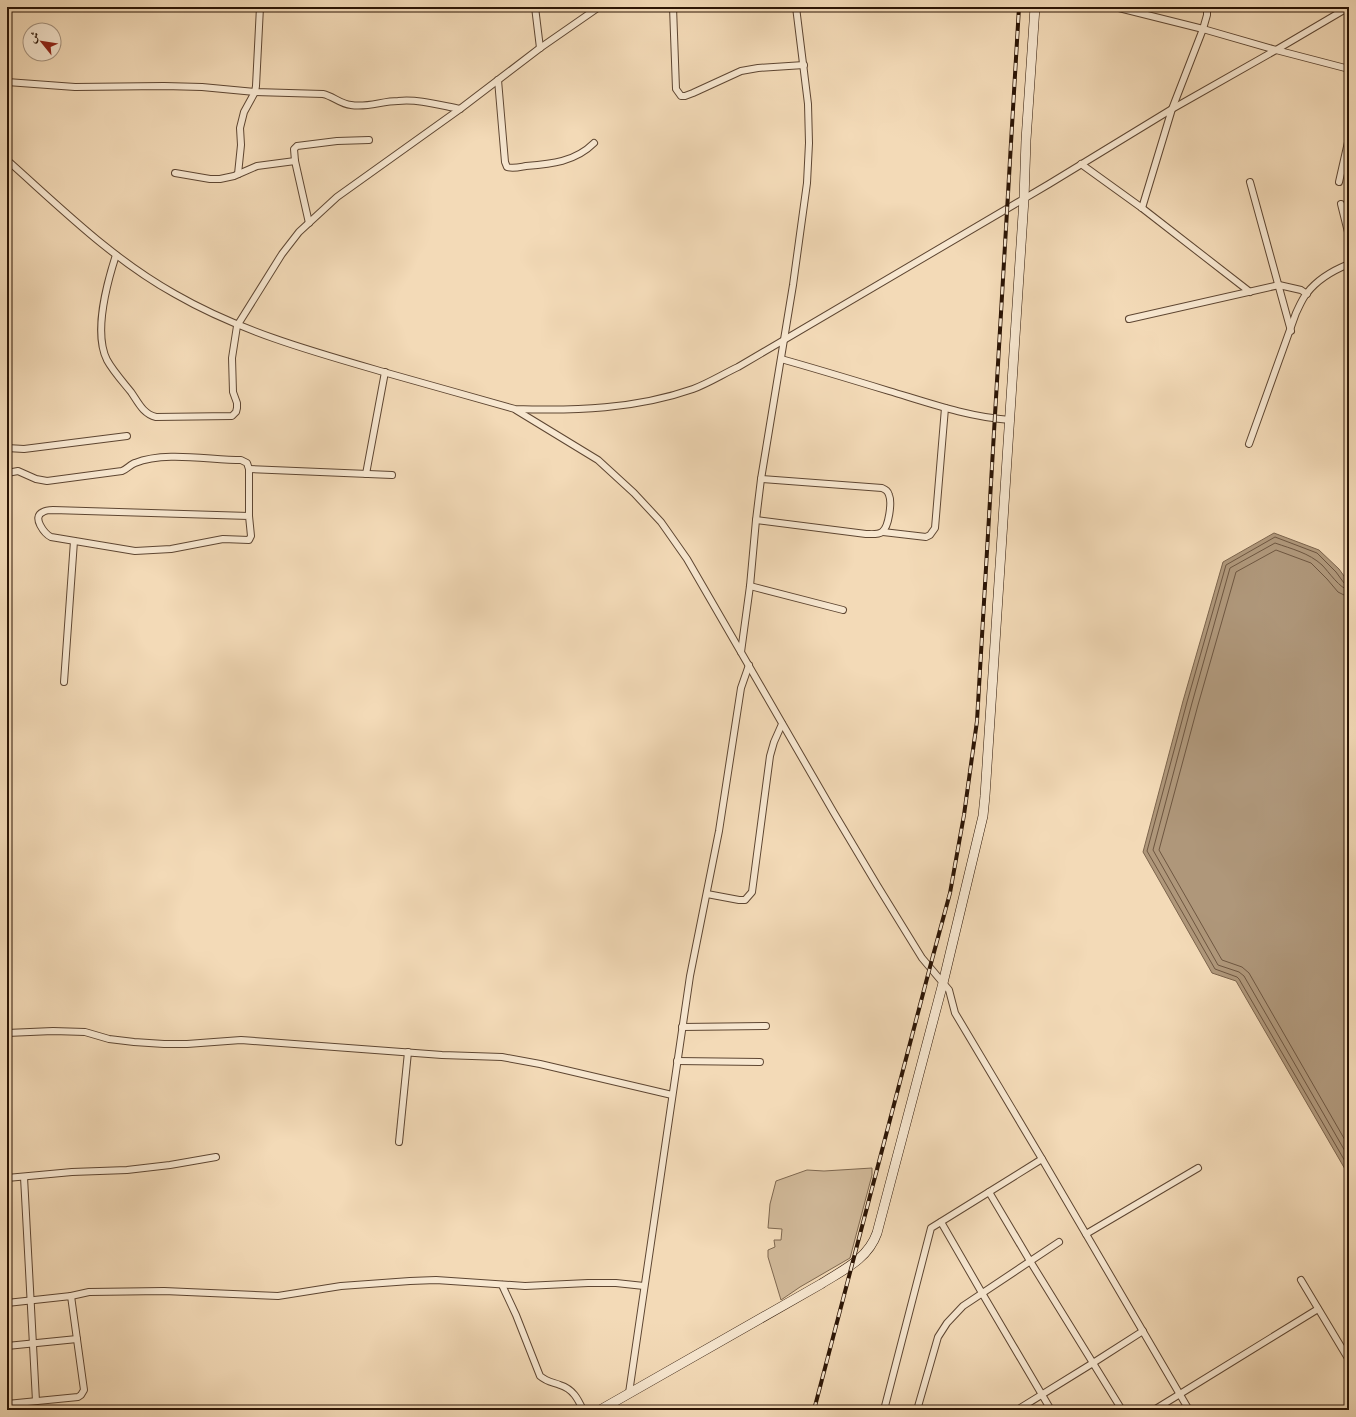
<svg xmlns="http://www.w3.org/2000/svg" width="1356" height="1417" viewBox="0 0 1356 1417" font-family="'Libre Caslon Text',Amiri,serif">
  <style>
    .green { fill: #d1b999; stroke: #7e674f }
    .water { fill: #af977a; stroke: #7b634b }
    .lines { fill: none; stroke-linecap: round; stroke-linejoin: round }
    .shore { stroke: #6e5640; stroke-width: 1 }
    .street-casing { stroke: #5e4632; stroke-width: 8 }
    .secondary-casing { stroke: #2c1505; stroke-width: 10 }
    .street { stroke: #f7e7d0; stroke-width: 6 }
    .secondary { stroke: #f7e7d0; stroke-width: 9 }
    .rail-casing { stroke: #2c1505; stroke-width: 4 }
    .rail { stroke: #f7e7d0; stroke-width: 2.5; stroke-dasharray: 8; stroke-linecap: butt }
  </style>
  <rect width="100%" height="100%" fill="#f3dab7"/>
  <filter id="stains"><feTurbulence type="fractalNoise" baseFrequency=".005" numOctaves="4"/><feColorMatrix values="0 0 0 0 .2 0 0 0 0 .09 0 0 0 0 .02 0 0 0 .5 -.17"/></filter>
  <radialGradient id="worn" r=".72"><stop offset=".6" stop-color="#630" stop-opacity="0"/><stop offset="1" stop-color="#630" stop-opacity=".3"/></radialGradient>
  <path class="green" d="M872 1168V1175L850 1258 800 1287 781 1300 768 1257V1250L775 1247 774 1240H781L782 1229 768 1228 770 1204 776 1181 807 1170 824 1171Z"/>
  <path class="water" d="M1274 533 1319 550 1339 569 1349 583V1176L1236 981 1212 973 1143 852 1183 701 1223 562Z"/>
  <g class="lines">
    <g class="shore">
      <path d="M1349 585 1344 583 1336 572 1317 553 1275 537 1226 565 1187 702 1147 851 1215 969 1237 977 1239 979 1349 1168"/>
      <path d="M1349 590C1340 589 1329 572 1322 565 1309 553 1292 549 1275 543L1230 568 1192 703 1153 850 1218 965 1239 972 1244 976 1349 1158"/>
      <path d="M1349 596 1344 595 1338 592 1327 579 1311 563 1276 550 1236 572 1198 705 1159 850 1222 960 1242 967 1249 973 1349 1147"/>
    </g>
    <defs>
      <g id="street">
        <path d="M535 7 540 48"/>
        <path d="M673 7 676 89 681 96H685L693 93 741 71 758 68 804 65"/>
        <path d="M1115 7 1203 29 1276 50 1349 69"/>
        <path d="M498 80 505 162 507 167C513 169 520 167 526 166 551 164 575 162 594 143"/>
        <path d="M7 82 75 87 164 86 202 87 255 92 323 94C333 96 340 104 351 105 367 108 382 101 398 101 419 99 439 105 460 109"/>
        <path d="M7 160C61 208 112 259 175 294 241 332 314 352 387 373 430 385 472 397 515 409 575 411 636 409 693 389 709 383 723 374 738 367L1049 184 1172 109 1276 50 1349 7"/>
        <path d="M1081 164 1142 208 1250 292"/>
        <path d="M175 173 210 179H220L234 176 257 166 295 161"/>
        <path d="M238 174 241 145 240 128 244 112 255 92 256 86 260 7"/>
        <path d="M1250 182 1291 331"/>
        <path d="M1339 182 1349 138"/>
        <path d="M1341 204 1349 236"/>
        <path d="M1142 208 1172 109 1203 29 1207 15V7"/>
        <path d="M309 223 295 161 294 149 297 146 337 141 369 140"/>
        <path d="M116 255C107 283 93 332 107 360 113 371 123 382 131 392 138 402 143 414 156 417L232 416 236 412 237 408V403L233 392 232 358 237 326 282 254 299 232 337 197 460 109 540 48 599 7"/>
        <path d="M1129 319 1279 285 1301 290 1307 294"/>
        <path d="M781 359C817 369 853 380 889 391 929 403 968 417 1010 420"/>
        <path d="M516 410 598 460 634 493 661 522 687 559 834 813 877 885 922 958 949 990 955 1013 1042 1159 1189 1410"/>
        <path d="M1249 444 1296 313C1299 307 1302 299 1307 293 1317 280 1334 270 1349 264"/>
        <path d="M7 448 24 449 127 436"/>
        <path d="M249 469 392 475"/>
        <path d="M7 473 18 471 36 479 47 481 122 471C127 469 131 464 135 463 165 451 209 460 241 460L247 463 249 469V516L251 536 249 540 223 539 171 549 135 551 51 537C45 534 31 517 43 512 46 510 50 510 53 510L249 516"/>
        <path d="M366 474 385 372"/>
        <path d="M756 520 866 534C871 534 878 535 882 532 889 527 892 502 889 495 888 491 886 490 882 488L761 479"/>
        <path d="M883 532 926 537 930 535 935 528 945 408"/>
        <path d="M750 586 843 610"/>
        <path d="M741 652 750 586 756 520 761 479 793 285 807 183 809 143 808 104 796 7"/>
        <path d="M64 682 74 541"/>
        <path d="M707 894 739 900H745L752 892 770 756 774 742 782 724"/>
        <path d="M682 1027 766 1026"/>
        <path d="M7 1033 53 1031 85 1032 109 1039 134 1042 164 1044H187L241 1040 442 1055 502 1057 540 1064 672 1095"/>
        <path d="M677 1061 760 1062"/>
        <path d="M399 1142 408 1052"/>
        <path d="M24 1177 36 1401"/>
        <path d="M7 1178 72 1172 127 1170 170 1165 216 1157"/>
        <path d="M989 1192 1030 1261 1122 1410"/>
        <path d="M941 1222 982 1293 1051 1410"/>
        <path d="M1086 1234 1198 1168"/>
        <path d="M1301 1280 1349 1360"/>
        <path d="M502 1285 516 1315 540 1376C547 1382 552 1382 560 1385 573 1389 578 1399 583 1410"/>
        <path d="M71 1296 89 1292 164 1291 278 1296 341 1286 410 1281 436 1280 525 1286 588 1283H616L644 1286"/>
        <path d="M7 1303 71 1296 84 1390 81 1395 78 1397 7 1404"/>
        <path d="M7 1346 77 1339"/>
        <path d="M629 1393 690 976 719 831 741 688 749 665"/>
        <path d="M884 1410 931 1228 1042 1159"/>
        <path d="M917 1410 938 1337 947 1323 963 1306 1059 1242"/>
        <path d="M990 1410H991"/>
        <path d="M1017 1410 1093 1363 1143 1331"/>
        <path d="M1154 1410 1318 1309"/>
      </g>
      <path id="secondary" d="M600 1410 821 1284C843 1270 868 1259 877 1233L943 983 983 816 985 796 1024 199 1026 140 1035 7"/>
    </defs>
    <use href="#street" class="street-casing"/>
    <use href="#secondary" class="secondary-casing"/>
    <use href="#street" class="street"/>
    <use href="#secondary" class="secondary"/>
    <defs>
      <path id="rail" d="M814 1410 930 967 950 893 964 815 977 721 1019 7"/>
    </defs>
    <use href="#rail" class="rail-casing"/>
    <use href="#rail" class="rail"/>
  </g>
  <rect width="1356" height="1417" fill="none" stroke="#f3dab7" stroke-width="24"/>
  <rect x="8" y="8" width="1340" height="1401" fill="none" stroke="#2c1505" stroke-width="2"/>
  <rect x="12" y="12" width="1332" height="1393" fill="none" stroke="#2c1505"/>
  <g transform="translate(42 42) rotate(300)"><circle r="19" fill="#f7e7d0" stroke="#a6937f"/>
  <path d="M0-3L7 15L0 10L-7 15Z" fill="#8f2418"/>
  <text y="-6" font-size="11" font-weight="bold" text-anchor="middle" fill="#2c1505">ش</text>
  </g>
  <rect width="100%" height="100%" filter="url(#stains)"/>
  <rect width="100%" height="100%" fill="url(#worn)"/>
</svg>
